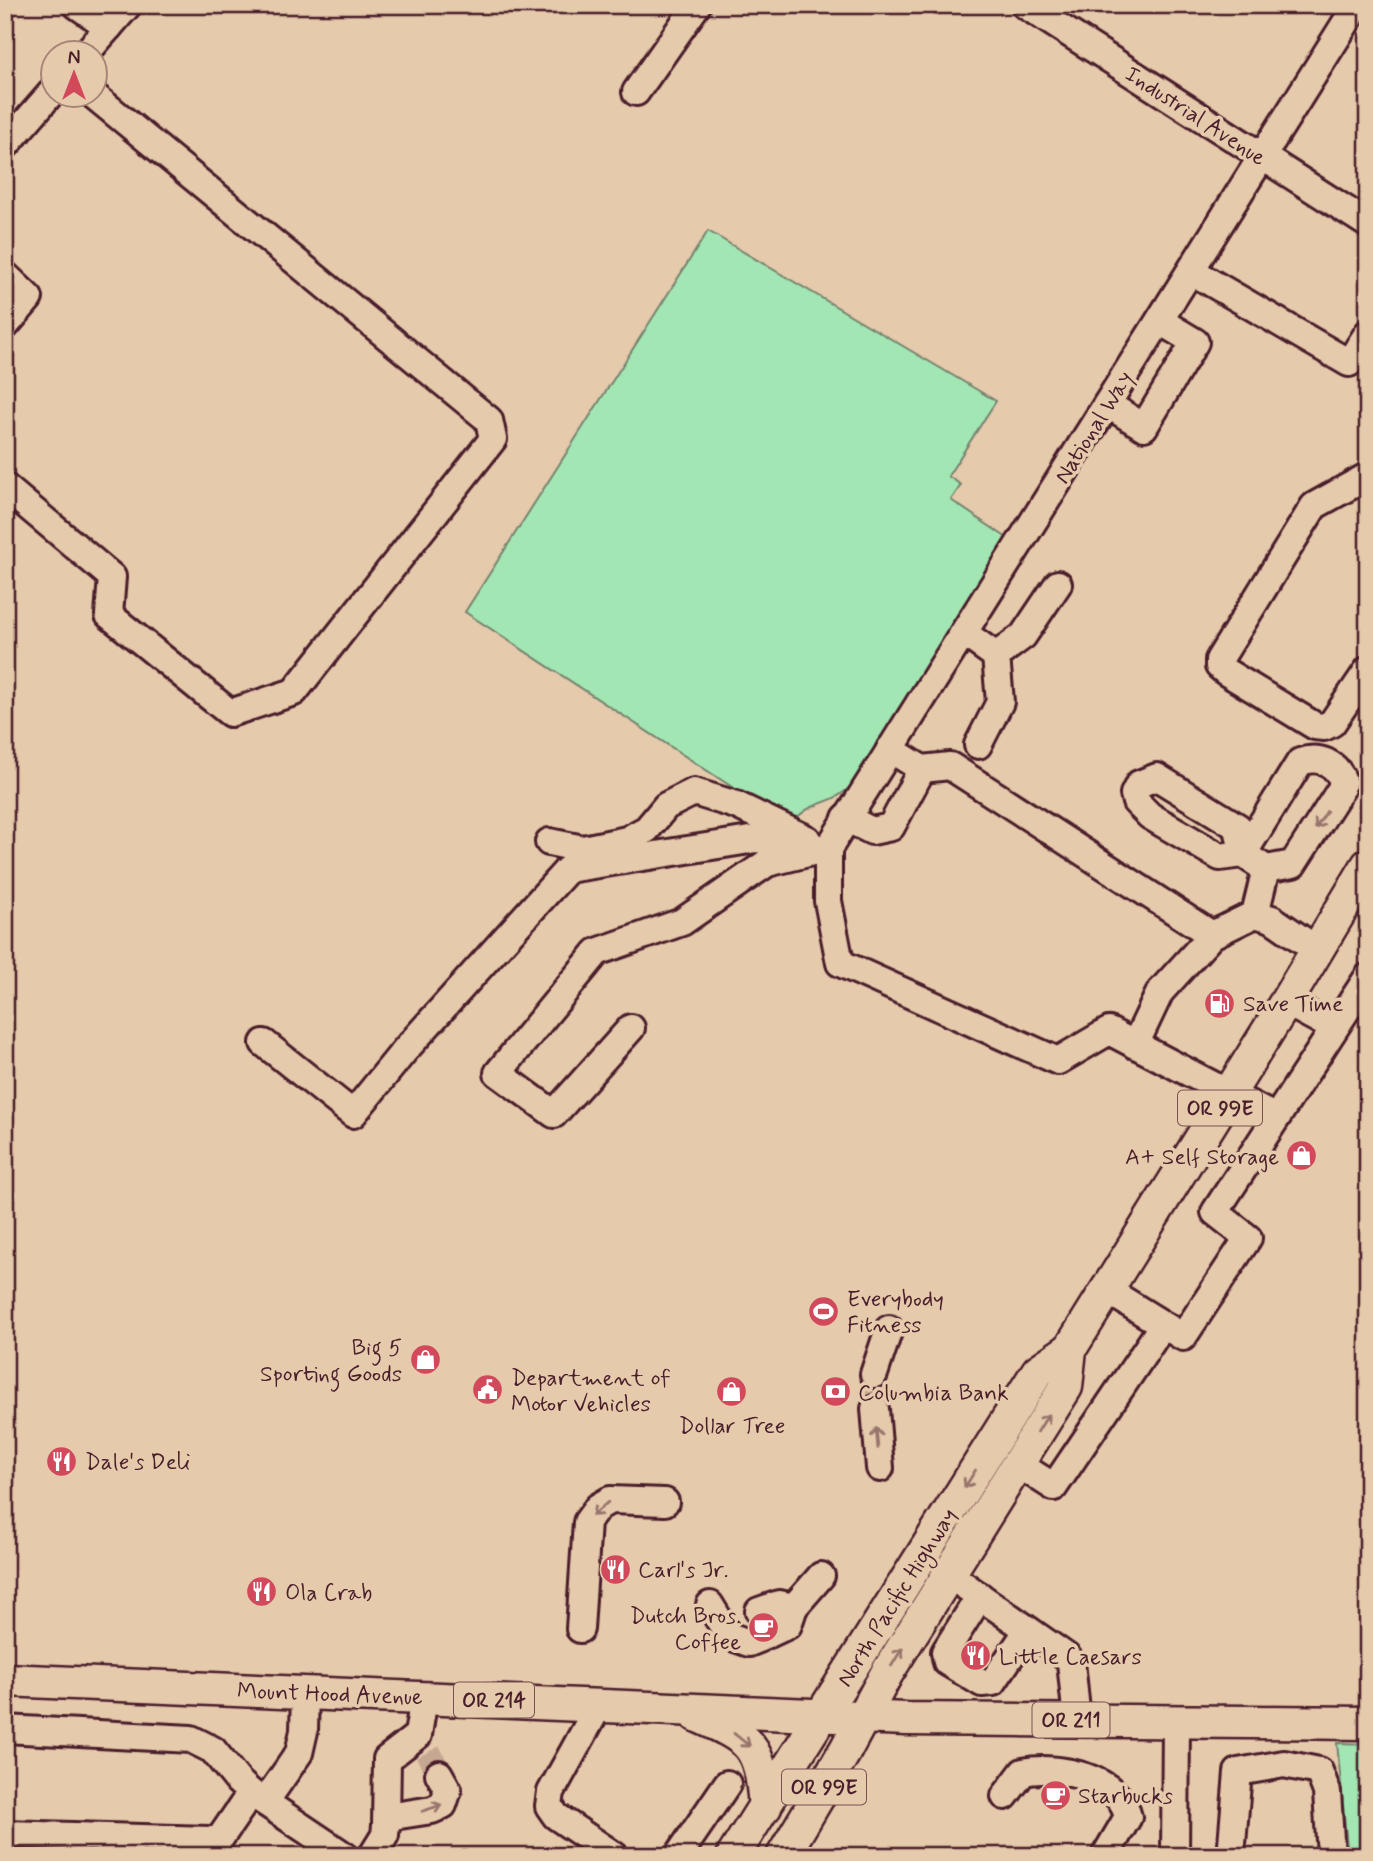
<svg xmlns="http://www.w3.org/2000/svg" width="1373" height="1861" viewBox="0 0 1373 1861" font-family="Mynerve,sans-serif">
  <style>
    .green { fill: #a2e7b3; stroke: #76836f; stroke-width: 2 }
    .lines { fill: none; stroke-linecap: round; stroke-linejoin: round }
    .minor-tunnel { stroke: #c6a892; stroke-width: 26; stroke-dasharray: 26 13; stroke-linecap: butt }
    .minor-casing { stroke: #4a1f2b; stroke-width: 32 }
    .major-casing { stroke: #4a1f2b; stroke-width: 37 }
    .minor { stroke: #e5caac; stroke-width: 26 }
    .major { stroke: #e5caac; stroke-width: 32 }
    .oneway { stroke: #98746c }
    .labels { text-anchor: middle; stroke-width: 7; stroke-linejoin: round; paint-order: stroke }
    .shield { fill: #e5caac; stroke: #785252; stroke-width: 2 }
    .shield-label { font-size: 21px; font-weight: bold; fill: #4a1f2b }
    .street-label { font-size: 23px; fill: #4a1f2b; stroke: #e5caac }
    .poi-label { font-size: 23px; fill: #4a1f2b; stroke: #e5caac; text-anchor: start }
  </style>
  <rect width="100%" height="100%" fill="#e5caac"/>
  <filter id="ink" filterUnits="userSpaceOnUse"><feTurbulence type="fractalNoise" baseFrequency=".0143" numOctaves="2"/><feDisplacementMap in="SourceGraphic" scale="14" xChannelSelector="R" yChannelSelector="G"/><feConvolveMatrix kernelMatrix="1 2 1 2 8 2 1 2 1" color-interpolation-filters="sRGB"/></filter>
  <g filter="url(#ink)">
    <g class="green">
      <path d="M708 231 996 401 948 476 961 485 951 500 1007 538 850 787C833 802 828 799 810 808 801 812 796 821 787 823L465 612Z"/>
      <path d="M1337 1743 1368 1744V1856H1348Z"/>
    </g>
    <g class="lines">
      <g class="minor-tunnel">
        <path d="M874 1374 875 1409"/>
        <path d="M428 1752 439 1774"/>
      </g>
      <defs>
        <g id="minor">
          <path d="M77 5 109 27"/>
          <path d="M1025 5 1368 224"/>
          <path d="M87 52 128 5"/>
          <path d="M636 92 697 5"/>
          <path d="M5 146 52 92"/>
          <path d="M1191 271 1349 363 1368 333"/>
          <path d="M5 275 29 298 5 326"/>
          <path d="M1107 404 1144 427 1195 342 1160 321"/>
          <path d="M1368 476 1314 506 1219 660V666L1226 672 1315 726 1324 727 1332 723 1368 670"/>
          <path d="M5 487 112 577 109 615 230 713 294 692 493 439 489 420 92 94"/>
          <path d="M964 633 996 656 1000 702 978 745"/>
          <path d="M996 656 1023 636 1058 584"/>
          <path d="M890 749 922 769 950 766 1212 935"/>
          <path d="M846 818 872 831 891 827 922 769"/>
          <path d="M549 842 583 849 627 840 647 829 666 806 694 792 736 805 807 839"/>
          <path d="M828 849 1357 5"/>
          <path d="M828 849V901L840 963 1058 1061 1109 1031 1276 1118"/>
          <path d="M1255 914 1266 869 1243 854 1220 857 1150 816 1136 802 1134 794 1139 784 1157 777 1238 827 1243 854 1300 762C1319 755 1336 763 1343 781L1341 789 1293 864 1266 869"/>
          <path d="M1286 1002 1334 1028"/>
          <path d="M631 1028 554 1114 498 1073 597 952 682 922 767 863 812 852"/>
          <path d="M264 1043 353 1114 405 1050 568 869 756 839 828 849"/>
          <path d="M1135 1045 1160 992 1212 935 1255 914 1272 919 1317 950"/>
          <path d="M1107 1290 1183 1337 1248 1238 1215 1212 1368 977"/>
          <path d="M874 1374 889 1329"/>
          <path d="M875 1409 880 1468"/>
          <path d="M1018 1464 1054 1487 1163 1325"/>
          <path d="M948 1574 1067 1657 1071 1662 1077 1720"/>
          <path d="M980 1596 945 1652 947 1662 982 1683 993 1682 1028 1630"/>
          <path d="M710 1605 729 1636 749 1643 759 1639"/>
          <path d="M759 1611 779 1604 794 1607 821 1576"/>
          <path d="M580 1629 587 1522 598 1507 610 1500 665 1502"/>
          <path d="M769 1634 788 1625 794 1607"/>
          <path d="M598 1707 551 1792 549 1806 556 1816 615 1856"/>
          <path d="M5 1729 191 1739 213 1750 238 1781 251 1793 345 1856"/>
          <path d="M1005 1796 1023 1772C1057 1765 1120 1777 1128 1817L1105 1856"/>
          <path d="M265 1802 299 1753 304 1731 305 1692"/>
          <path d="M387 1817 432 1810 443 1805 448 1790 439 1774"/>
          <path d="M5 1834 210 1840 216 1843"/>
          <path d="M208 1856 251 1793"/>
          <path d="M372 1856 385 1835 386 1825 387 1759 418 1735 424 1697"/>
          <path d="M678 1856 727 1784"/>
          <path d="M1175 1856 1176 1721"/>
          <path d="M1231 1856 1238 1772 1284 1764 1319 1771 1327 1792 1331 1856"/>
        </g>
        <g id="major">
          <path d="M5 1680 906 1719 1368 1723"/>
          <path d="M696 1715C752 1740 760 1744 765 1807"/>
          <path d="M733 1856 1038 1371 1070 1349 1286 1002 1368 865"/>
          <path d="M783 1856 845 1751 887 1673 1066 1387 1070 1349"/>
        </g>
      </defs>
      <use href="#minor" class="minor-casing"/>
      <use href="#major" class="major-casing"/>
      <use href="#minor" class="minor"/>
      <use href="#major" class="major"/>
    </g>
    <defs><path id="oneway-shaft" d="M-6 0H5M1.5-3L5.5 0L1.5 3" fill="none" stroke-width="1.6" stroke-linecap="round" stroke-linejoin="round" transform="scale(1.75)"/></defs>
    <g class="oneway">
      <use href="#oneway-shaft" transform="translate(1321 820) rotate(123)"/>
      <use href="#oneway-shaft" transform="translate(1043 1423) rotate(-58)"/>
      <use href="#oneway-shaft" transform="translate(877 1438) rotate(-95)"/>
      <use href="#oneway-shaft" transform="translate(970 1479) rotate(122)"/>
      <use href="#oneway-shaft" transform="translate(600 1509) rotate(139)"/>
      <use href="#oneway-shaft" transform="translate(897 1657) rotate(-58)"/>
      <use href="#oneway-shaft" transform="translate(742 1740) rotate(39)"/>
      <use href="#oneway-shaft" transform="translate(432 1808) rotate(-18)"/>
    </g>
  </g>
  <defs>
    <symbol id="fuel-disc" viewBox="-11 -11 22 22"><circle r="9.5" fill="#d1495b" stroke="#e5caac"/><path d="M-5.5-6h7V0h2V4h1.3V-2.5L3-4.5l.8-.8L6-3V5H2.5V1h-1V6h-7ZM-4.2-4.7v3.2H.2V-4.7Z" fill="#fff"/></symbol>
    <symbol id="shop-disc" viewBox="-11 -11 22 22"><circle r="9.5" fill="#d1495b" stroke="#e5caac"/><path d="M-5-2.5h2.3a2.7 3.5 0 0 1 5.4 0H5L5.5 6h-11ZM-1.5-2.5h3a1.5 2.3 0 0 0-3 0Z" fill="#fff"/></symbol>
    <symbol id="stadium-disc" viewBox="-11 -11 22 22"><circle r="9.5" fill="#d1495b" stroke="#e5caac"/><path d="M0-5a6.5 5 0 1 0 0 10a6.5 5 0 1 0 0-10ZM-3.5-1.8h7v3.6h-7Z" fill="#fff"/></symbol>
    <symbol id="civic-disc" viewBox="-11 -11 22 22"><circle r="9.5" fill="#d1495b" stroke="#e5caac"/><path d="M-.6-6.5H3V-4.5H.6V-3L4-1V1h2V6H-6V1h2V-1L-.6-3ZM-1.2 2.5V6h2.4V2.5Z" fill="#fff"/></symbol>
    <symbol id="bank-disc" viewBox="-11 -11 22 22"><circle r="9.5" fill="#d1495b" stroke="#e5caac"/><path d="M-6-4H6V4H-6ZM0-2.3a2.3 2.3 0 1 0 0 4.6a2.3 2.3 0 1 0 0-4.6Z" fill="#fff"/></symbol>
    <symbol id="restaurant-disc" viewBox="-11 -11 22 22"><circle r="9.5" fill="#d1495b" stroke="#e5caac"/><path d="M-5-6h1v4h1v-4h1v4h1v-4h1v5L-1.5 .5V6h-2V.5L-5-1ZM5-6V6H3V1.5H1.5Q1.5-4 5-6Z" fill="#fff"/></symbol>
    <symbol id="cafe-disc" viewBox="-11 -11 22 22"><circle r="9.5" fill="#d1495b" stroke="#e5caac"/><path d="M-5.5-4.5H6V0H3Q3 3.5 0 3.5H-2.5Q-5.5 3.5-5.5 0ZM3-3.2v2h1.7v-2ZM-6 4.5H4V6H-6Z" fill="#fff"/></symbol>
  </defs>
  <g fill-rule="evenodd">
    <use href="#fuel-disc" x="1202" y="986" width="35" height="35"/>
    <use href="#shop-disc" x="1284" y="1138" width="35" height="35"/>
    <use href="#stadium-disc" x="806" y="1294" width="35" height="35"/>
    <use href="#shop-disc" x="408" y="1342" width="35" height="35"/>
    <use href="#civic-disc" x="470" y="1372" width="35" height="35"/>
    <use href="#shop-disc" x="714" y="1374" width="35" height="35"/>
    <use href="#bank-disc" x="818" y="1374" width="35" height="35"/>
    <use href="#restaurant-disc" x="44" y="1444" width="35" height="35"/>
    <use href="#restaurant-disc" x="598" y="1552" width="35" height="35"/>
    <use href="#restaurant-disc" x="244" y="1574" width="35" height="35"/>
    <use href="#cafe-disc" x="746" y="1610" width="35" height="35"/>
    <use href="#restaurant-disc" x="958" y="1638" width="35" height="35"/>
    <use href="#cafe-disc" x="1038" y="1778" width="35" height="35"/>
  </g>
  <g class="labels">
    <g class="shield">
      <rect x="1178" y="1090.5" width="84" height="35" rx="5"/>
      <rect x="454" y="1682.5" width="80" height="35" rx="5"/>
      <rect x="1032.5" y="1702.5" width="77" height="35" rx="5"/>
      <rect x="782" y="1769.5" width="84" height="35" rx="5"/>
    </g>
    <g class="shield-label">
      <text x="1220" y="1115">OR 99E</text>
      <text x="494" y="1707">OR 214</text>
      <text x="1071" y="1727">OR 211</text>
      <text x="824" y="1794">OR 99E</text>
    </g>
    <g class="street-label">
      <text transform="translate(1196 115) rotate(33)" y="8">Industrial Avenue</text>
      <text transform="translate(1093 427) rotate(-58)" y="8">National Way</text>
      <text transform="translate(896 1597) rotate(-58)" y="8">North Pacific Highway</text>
      <text transform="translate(330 1693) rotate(2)" y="8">Mount Hood Avenue</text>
    </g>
    <g class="poi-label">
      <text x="1243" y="1011">Save Time</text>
      <text x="1279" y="1164" text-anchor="end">A+ Self Storage</text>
      <text x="847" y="1306">Everybody<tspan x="847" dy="26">Fitness</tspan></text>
      <text x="402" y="1355" text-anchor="end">Big 5<tspan x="402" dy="26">Sporting Goods</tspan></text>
      <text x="511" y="1385">Department of<tspan x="511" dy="26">Motor Vehicles</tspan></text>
      <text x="858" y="1400">Columbia Bank</text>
      <text x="732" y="1433" text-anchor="middle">Dollar Tree</text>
      <text x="85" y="1469">Dale's Deli</text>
      <text x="638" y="1577">Carl's Jr.</text>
      <text x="285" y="1600">Ola Crab</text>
      <text x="741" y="1623" text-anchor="end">Dutch Bros.<tspan x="741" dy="26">Coffee</tspan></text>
      <text x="999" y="1664">Little Caesars</text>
      <text x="1078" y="1803">Starbucks</text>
    </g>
  </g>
  <rect width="1373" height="1861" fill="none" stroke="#e5caac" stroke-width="28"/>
  <rect x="14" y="14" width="1345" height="1833" fill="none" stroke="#4a1f2b" stroke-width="2.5" filter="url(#ink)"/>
  <g transform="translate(74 74)"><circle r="33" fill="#e5caac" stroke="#a78678" stroke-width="2"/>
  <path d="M0-5L12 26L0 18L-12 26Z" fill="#d1495b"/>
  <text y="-10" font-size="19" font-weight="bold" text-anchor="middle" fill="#4a1f2b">N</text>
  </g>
</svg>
